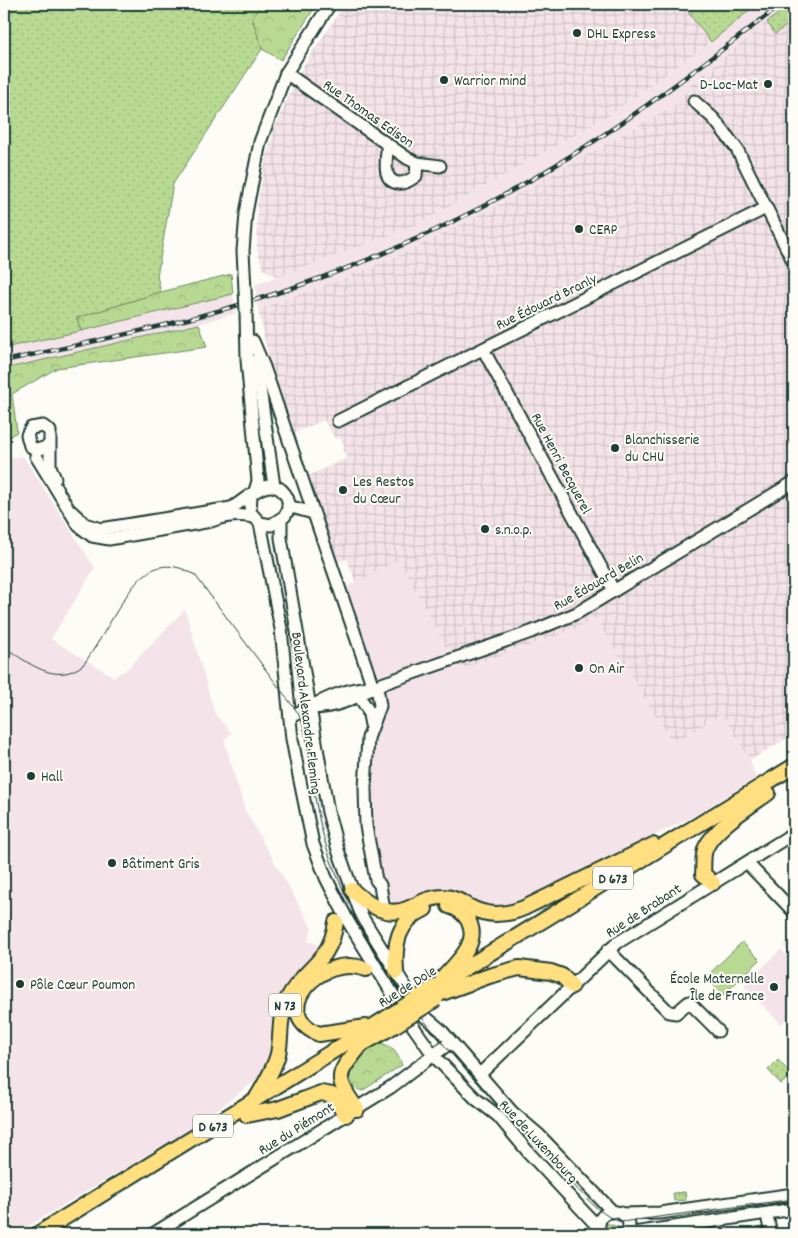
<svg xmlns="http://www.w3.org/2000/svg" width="798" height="1238" viewBox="0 0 798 1238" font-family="Dekko,sans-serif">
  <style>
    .built { fill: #f4e4e9 }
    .industrial { fill: url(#industrial-grid) }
    .grass { fill: url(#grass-dots); stroke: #6c8b63 }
    .forest { fill: url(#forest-crowns); stroke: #6c8b63 }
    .park { fill: url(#park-tufts); stroke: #6c8b63 }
    .pitch { fill: #b8d992; stroke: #6c8b63 }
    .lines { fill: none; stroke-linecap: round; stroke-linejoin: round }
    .minor-casing { stroke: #1f3d34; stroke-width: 15 }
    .major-casing { stroke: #1f3d34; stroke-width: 18 }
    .minor { stroke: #fdfcf7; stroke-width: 11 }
    .major { stroke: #ffdf80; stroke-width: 14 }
    .tram { stroke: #1f3d34; stroke-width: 1 }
    .rail-casing { stroke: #1f3d34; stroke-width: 4.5 }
    .rail { stroke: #fdfcf7; stroke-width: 2.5; stroke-dasharray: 8; stroke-linecap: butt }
    .minor-bridge-casing { stroke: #1f3d34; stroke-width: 15; stroke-linecap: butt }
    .major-bridge-casing { stroke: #1f3d34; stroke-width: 18; stroke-linecap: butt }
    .minor-bridge { stroke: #fdfcf7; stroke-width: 11 }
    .major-bridge { stroke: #ffdf80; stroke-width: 14 }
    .poi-dot { fill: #1f3d34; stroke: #fdfcf7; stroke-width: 2 }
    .labels { text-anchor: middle; stroke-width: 4; stroke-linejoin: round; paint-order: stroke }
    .shield { fill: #fdfcf7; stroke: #62766e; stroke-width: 1 }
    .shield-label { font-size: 14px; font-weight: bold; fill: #1f3d34 }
    .poi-label { font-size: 15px; fill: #1f3d34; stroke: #fdfcf7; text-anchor: start }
    .street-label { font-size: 15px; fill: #1f3d34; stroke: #fdfcf7 }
  </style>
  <defs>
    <pattern id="industrial-grid" width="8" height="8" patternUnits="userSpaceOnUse" patternTransform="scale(1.25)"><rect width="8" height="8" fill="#f4e4e9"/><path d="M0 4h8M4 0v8" fill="none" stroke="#d1c4c8"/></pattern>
    <pattern id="grass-dots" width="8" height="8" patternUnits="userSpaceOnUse" patternTransform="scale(1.25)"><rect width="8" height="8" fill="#b8d992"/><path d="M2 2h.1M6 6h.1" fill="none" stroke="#9ebb7e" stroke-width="1.8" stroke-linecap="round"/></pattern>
    <pattern id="forest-crowns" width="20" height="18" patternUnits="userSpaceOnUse" patternTransform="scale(1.25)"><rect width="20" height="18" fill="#b8d992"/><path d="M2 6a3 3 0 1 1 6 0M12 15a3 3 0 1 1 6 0" fill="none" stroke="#9ebb7e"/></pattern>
    <pattern id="park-tufts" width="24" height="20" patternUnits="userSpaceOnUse" patternTransform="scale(1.25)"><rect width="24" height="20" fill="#b8d992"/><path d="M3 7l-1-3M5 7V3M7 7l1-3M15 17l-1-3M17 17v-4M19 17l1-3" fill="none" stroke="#9ebb7e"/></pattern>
  </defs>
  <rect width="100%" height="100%" fill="#fdfcf7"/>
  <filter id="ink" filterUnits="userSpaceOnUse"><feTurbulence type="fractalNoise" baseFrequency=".02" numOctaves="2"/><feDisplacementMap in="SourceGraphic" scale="10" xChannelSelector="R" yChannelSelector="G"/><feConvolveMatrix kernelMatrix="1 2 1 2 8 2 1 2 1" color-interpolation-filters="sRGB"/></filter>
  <g filter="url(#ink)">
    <g class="built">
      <path d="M757 4H791L691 84 678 104 509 199 415 248 355 274 258 309 255 285 419 224 608 116 711 42Z"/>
      <path d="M233 294 236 313 199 324 4 369V348Z"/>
      <path d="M23 456 95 568 51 639 114 677 127 669 185 609 215 714 232 733 224 740 245 810 312 928 308 941 323 946 277 1008 270 1057 259 1078 197 1125 15 1234H4V460Z"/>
      <path d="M399 558 458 670 571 631 596 617 670 739 678 740 722 714 750 760 756 778 690 818 506 907 486 909 442 890 399 906 388 898 376 848 372 809 373 757 377 729 388 705 345 588Z"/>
      <path d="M794 936V958L783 946Z"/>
      <path d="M781 949 794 964V1012L781 1024 744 986Z"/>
    </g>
    <g class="industrial">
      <path d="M345 4H699L688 12 711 42 608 116 419 224 278 277 263 269 257 250V205L267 154 275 127 298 74Z"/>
      <path d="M794 20V734L750 760 722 714 678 740 670 739 596 618 571 631 458 670 399 559 356 583 347 559 338 562 308 476 347 458 343 449 345 447 339 437 335 439 324 420 294 433 268 354 258 309 355 274 415 248 509 199 677 104 691 84 767 22 775 34Z"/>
    </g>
    <g class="grass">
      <path d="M4 4H262L252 17 262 49 173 184 157 276 161 292 77 318 81 331 4 348Z"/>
      <path d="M699 4H757L711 42 688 12Z"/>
      <path d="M791 4H794V20L775 34 767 22Z"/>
      <path d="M778 1060 792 1075 781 1084 768 1070Z"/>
      <path d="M605 1223 622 1228 617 1234H607Z"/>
    </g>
    <g class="forest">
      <path d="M262 4H317L281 60 262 49 252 17Z"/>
      <path d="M231 274 233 294 81 331 77 318 161 292Z"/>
      <path d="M199 324 207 347 57 368 12 394 17 432 4 439V369Z"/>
      <path d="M380 1043C393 1046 397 1053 402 1065L362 1091C356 1089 353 1086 351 1081 345 1061 366 1052 380 1043Z"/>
    </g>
    <path class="park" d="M685 1192 686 1200 674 1201 673 1193Z"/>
    <path class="pitch" d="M742 942 760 960 723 995 706 977Z"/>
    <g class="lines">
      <defs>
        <g id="minor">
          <path d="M286 73 407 158 417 163 440 166"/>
          <path d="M694 101 714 119 737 149 794 263"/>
          <path d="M387 145C388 157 380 180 398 183 405 184 410 180 416 176L417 163"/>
          <path d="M245 290 243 251 246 213 260 142 286 73 330 4"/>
          <path d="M246 312 247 360 258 481 255 491"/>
          <path d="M253 341 264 367 373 687 378 693 380 706 368 738 365 788 366 826 376 880 380 885 384 910"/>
          <path d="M483 349 614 591"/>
          <path d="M256 360 274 486"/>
          <path d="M338 421 766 208"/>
          <path d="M49 446 37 450 30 446 27 435 31 428 43 426 50 431V466L55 479"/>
          <path d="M37 450 36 456 79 526 92 536 109 539 211 521C224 516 239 514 253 517"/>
          <path d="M288 506 313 513"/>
          <path d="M71 511 85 524 101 529 231 508C246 501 269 472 285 494 290 501 289 509 285 516L271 525 260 523 250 512 251 496"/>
          <path d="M281 520V538L328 812 338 850 362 917 423 1015 441 1030 512 1112 539 1135 612 1211"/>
          <path d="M260 523 281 629 292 739 299 776 313 844 326 878 349 923 410 1022 434 1056 476 1099 498 1116 529 1153 598 1227"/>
          <path d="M359 696 368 710 371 725"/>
          <path d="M310 708C333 708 354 700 373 687"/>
          <path d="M290 717C318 703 342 688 373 687L531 632 577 613 794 482"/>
          <path d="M747 863 794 912"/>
          <path d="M608 950 669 1012 676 1013 689 1002 718 1031"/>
          <path d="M480 1074 617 943 794 833"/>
          <path d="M623 1214 660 1213 794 1194"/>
          <path d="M768 1220 771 1234"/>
          <path d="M600 1233C591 1203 639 1206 627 1234"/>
          <path d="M153 1234 391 1087 451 1042"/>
          <path d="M627 1234 794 1209"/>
        </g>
        <g id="major">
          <path d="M713 883 703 874C704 865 702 855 706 847 716 827 750 806 768 793"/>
          <path d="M352 890C366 903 386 918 407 909 419 904 429 897 443 897 453 897 460 901 468 906 487 917 505 916 524 908L653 845"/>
          <path d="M396 972C394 945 397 921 425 909"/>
          <path d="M443 978C457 962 481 943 468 920 463 912 457 908 449 906"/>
          <path d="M430 990 794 766"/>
          <path d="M442 993 489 976 519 968 551 972 562 976 572 986"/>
          <path d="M366 1027 319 1034C267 1013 319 952 366 969"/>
          <path d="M359 1046 394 1026"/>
          <path d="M256 1099C264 1085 274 1070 278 1054 282 1035 278 1017 288 998 305 966 330 964 336 922"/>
          <path d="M357 1109C333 1076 337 1075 361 1045"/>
          <path d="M247 1115 278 1109 321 1093 332 1095 346 1115"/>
          <path d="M38 1234 388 1017"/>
        </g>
      </defs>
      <use href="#minor" class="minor-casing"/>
      <use href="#major" class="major-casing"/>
      <use href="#minor" class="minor"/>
      <use href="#major" class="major"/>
      <path class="tram" d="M4 647C29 663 56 687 84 664 95 648 105 631 115 614 134 583 153 550 195 575L298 713C308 734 309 757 312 779 317 811 323 842 335 871 382 987 470 1078 556 1166 573 1183 598 1216 621 1222L794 1199"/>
      <defs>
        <path id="rail" d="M4 361C101 340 200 320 295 287 394 253 489 208 577 152 649 107 715 55 782 4"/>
      </defs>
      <use href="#rail" class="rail-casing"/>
      <use href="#rail" class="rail"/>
      <defs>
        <path id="minor-bridge" d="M245 290 246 312"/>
        <g id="major-bridge">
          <path d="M388 1017 430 990"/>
          <path d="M394 1026 436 999"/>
        </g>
      </defs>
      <use href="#minor-bridge" class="minor-bridge-casing"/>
      <use href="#major-bridge" class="major-bridge-casing"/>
      <use href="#minor-bridge" class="minor-bridge"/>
      <use href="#major-bridge" class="major-bridge"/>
    </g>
  </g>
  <g class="poi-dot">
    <circle cx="577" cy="33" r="5"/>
    <circle cx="444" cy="80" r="5"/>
    <circle cx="768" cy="84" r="5"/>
    <circle cx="579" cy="229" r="5"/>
    <circle cx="615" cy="448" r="5"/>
    <circle cx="343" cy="490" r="5"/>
    <circle cx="485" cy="529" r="5"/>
    <circle cx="579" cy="668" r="5"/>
    <circle cx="31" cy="776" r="5"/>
    <circle cx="112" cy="863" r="5"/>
    <circle cx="20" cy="984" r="5"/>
    <circle cx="774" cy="987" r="5"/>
  </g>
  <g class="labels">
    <g class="shield">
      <rect x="593" y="866.5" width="40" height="23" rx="4"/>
      <rect x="269" y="993.5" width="32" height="23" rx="4"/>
      <rect x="193" y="1114.5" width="40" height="23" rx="4"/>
    </g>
    <g class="shield-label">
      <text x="613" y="883">D 673</text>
      <text x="285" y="1010">N 73</text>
      <text x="213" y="1131">D 673</text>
    </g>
    <g class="poi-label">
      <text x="587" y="38">DHL Express</text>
      <text x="454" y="85">Warrior mind</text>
      <text x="758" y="89" text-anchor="end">D-Loc-Mat</text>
      <text x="589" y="234">CERP</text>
      <text x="625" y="444">Blanchisserie<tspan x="625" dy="17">du CHU</tspan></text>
      <text x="353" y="486">Les Restos<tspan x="353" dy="17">du Cœur</tspan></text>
      <text x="495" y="534">s.n.o.p.</text>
      <text x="589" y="673">On Air</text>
      <text x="41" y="781">Hall</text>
      <text x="122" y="868">Bâtiment Gris</text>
      <text x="764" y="983" text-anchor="end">École Maternelle<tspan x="764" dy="17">Île de France</tspan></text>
      <text x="30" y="989">Pôle Cœur Poumon</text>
    </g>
    <g class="street-label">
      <text transform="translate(369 113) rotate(35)" y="5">Rue Thomas Edison</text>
      <text transform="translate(546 301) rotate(-26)" y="5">Rue Édouard Branly</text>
      <text transform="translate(562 463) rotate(62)" y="5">Rue Henri Becquerel</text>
      <text transform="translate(598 581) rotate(-30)" y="5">Rue Édouard Belin</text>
      <text transform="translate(307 713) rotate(83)" y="5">Boulevard Alexandre Fleming</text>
      <text transform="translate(643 910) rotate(-33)" y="5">Rue de Brabant</text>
      <text transform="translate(407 986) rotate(-32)" y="5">Rue de Dole</text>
      <text transform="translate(296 1128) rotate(-32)" y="5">Rue du Piémont</text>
      <text transform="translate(539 1141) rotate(47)" y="5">Rue de Luxembourg</text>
    </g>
  </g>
  <rect width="798" height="1238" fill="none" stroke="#fdfcf7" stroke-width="20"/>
  <rect x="10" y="10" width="778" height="1218" fill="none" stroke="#1f3d34" stroke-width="2" filter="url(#ink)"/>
</svg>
